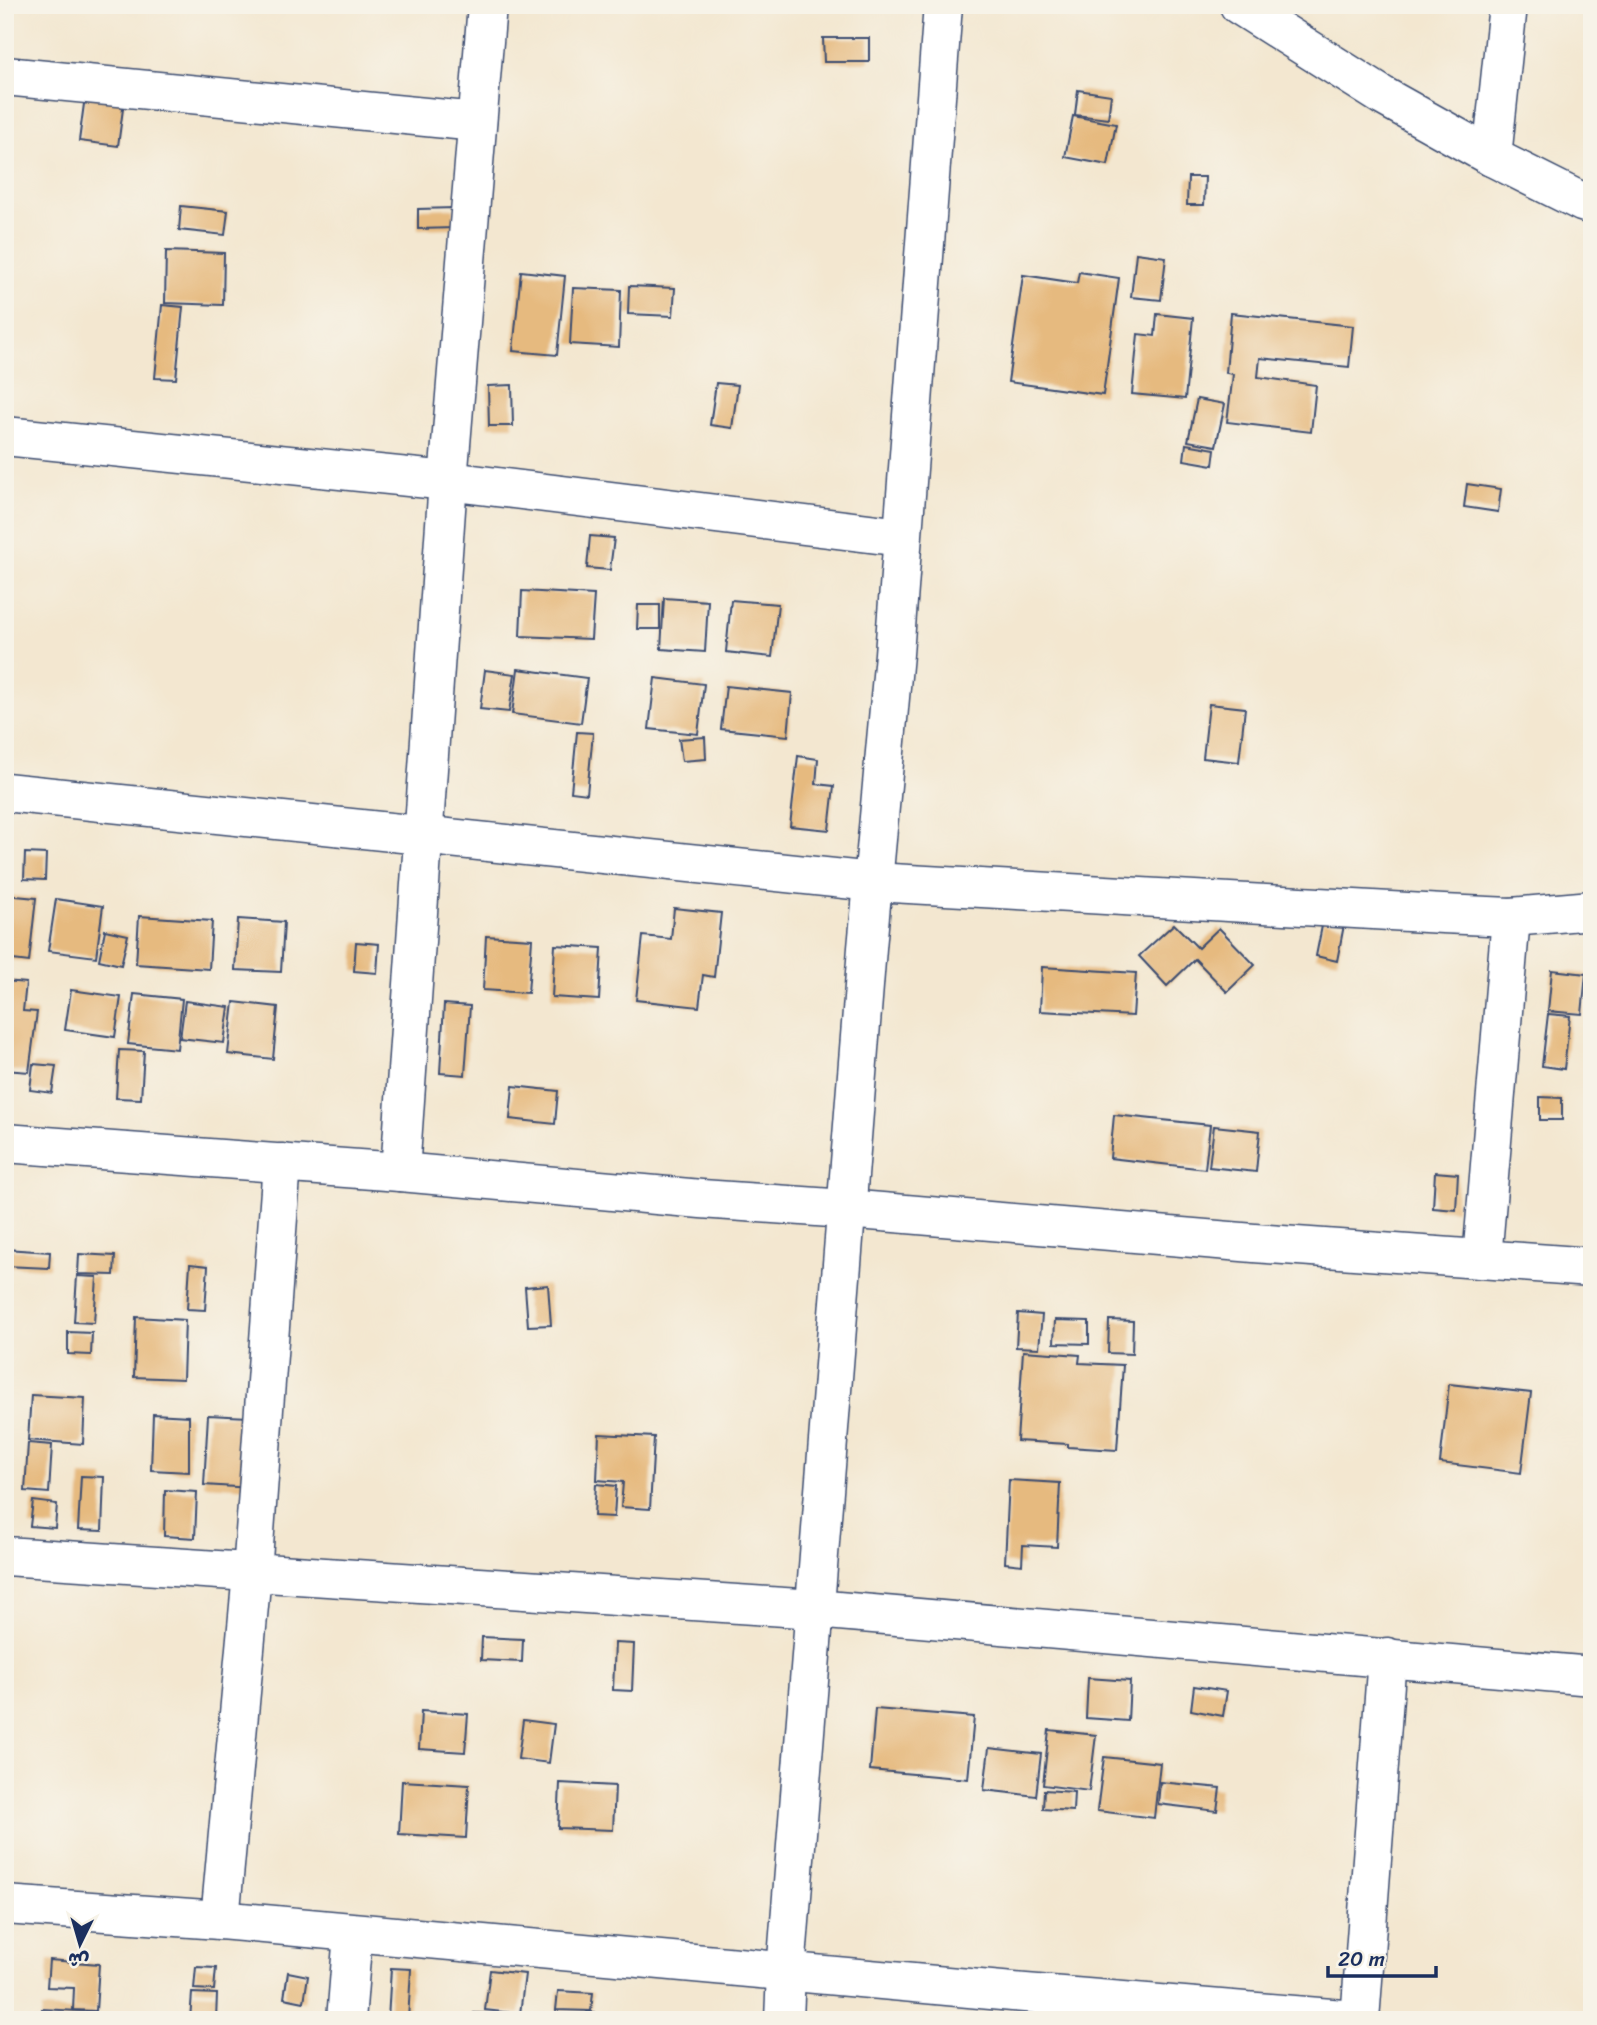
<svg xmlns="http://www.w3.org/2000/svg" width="1597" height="2025" viewBox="0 0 1597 2025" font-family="Sriracha,'Playpen Sans Arabic',sans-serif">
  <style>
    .building { fill: #e6ba7f }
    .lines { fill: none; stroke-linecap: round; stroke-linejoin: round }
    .minor-casing { stroke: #3b4b6f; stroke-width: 41 }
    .minor { stroke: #fff; stroke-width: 38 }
  </style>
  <rect width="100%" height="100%" fill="#f7f3e8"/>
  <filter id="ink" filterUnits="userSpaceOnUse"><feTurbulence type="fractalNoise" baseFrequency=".0143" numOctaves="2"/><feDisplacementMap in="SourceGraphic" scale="14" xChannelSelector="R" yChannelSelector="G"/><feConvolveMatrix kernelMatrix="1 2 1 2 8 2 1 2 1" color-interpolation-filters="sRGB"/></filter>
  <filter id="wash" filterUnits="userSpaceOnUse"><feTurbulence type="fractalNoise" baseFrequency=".00686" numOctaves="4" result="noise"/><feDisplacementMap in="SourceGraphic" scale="28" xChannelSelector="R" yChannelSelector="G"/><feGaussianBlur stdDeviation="1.57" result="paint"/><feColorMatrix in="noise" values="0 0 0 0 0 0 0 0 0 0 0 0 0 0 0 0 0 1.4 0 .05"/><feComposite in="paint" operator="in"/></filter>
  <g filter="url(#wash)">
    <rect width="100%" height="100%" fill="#f3e7d0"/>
    <g id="blocks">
      <g class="building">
        <path d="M823 38H869V62H824Z"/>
        <path d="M86 89 125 94 118 146 79 141Z"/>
        <path d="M1078 90 1111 95 1108 119 1075 115Z"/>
        <path d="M1073 116 1116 124 1108 165 1065 157Z"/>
        <path d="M1188 177H1205L1204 205H1187Z"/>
        <path d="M181 206 228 211 225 235 179 230Z"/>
        <path d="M454 208V228L418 229V209Z"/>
        <path d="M166 251 224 253 223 305 165 303Z"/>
        <path d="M1136 253 1166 257 1161 300 1131 297Z"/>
        <path d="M521 271 565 276 557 355 513 351Z"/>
        <path d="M1079 272 1119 278 1103 395 1008 382 1023 275 1077 283Z"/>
        <path d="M629 286 675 288 673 316 628 314Z"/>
        <path d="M573 288 621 290 619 347 570 344Z"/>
        <path d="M162 305 183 307 176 379 155 378Z"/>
        <path d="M1231 313 1353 326 1349 367 1260 358 1258 377 1316 385 1311 432 1227 422 1233 374 1226 373Z"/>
        <path d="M1157 314 1193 318 1185 399 1132 394 1138 334 1155 336Z"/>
        <path d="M716 383 738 385 732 428 710 425Z"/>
        <path d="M512 385 513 426H489L488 386Z"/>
        <path d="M1197 399 1225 404 1216 446 1188 441Z"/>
        <path d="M1186 444 1215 449 1213 465 1184 460Z"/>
        <path d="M1467 484 1501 489 1498 512 1464 507Z"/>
        <path d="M590 536 614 538 610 570 587 568Z"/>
        <path d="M522 591 594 595 591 639 520 636Z"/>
        <path d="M664 598 708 601 705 652 661 649Z"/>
        <path d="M731 600 778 604 772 657 726 652Z"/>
        <path d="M638 605H660V629H637Z"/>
        <path d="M518 669 587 678 581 723 512 714Z"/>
        <path d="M485 670 515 674 509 712 480 709Z"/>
        <path d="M655 678 704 684 698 734 649 729Z"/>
        <path d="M726 686 792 693 788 736 721 729Z"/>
        <path d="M1209 704 1245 708 1239 762 1203 758Z"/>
        <path d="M577 732 593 733 587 794 571 792Z"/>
        <path d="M705 737 706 759 682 761 679 739Z"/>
        <path d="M798 756 818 759 816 784 834 786 829 830 790 826Z"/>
        <path d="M25 853 46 854 45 880 24 879Z"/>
        <path d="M5 895 36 898 29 962 5 959Z"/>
        <path d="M56 899 103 906 96 957 48 951Z"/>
        <path d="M674 908 721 913 714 977 703 975 699 1007 636 1000 643 936 671 939Z"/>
        <path d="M139 916 212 921 209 969 136 964Z"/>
        <path d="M238 919 284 922 281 972 235 970Z"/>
        <path d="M1323 921 1344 925 1337 961 1316 956Z"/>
        <path d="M1174 924 1198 948 1219 928 1255 965 1227 992 1195 959 1167 986 1139 956Z"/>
        <path d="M105 930 128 935 121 965 99 960Z"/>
        <path d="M486 936 532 939 528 993 483 990Z"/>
        <path d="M356 942 379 944 377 973 354 971Z"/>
        <path d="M555 945 602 948 599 1000 552 997Z"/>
        <path d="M1042 967 1136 973 1133 1016 1040 1011Z"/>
        <path d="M1552 970 1586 974 1582 1014 1548 1011Z"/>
        <path d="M5 981 26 983 23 1011 37 1012 29 1072 5 1070Z"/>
        <path d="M71 990 121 997 115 1037 65 1030Z"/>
        <path d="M134 994 182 999 177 1049 128 1044Z"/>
        <path d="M185 1001 229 1007 224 1043 180 1038Z"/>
        <path d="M234 1002 278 1007 273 1059 228 1054Z"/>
        <path d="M444 1004 470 1006 465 1075 440 1073Z"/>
        <path d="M1548 1014 1570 1016 1564 1069 1542 1066Z"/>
        <path d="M119 1050 144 1051 141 1099 116 1098Z"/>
        <path d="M33 1064 56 1066 52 1093 30 1090Z"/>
        <path d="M513 1086 558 1091 555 1124 510 1119Z"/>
        <path d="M1540 1097 1562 1098V1120H1540Z"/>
        <path d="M1114 1115 1210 1125 1205 1169 1110 1158Z"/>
        <path d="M1214 1126 1260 1131 1256 1172 1209 1167Z"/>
        <path d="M1435 1172 1458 1174 1456 1210 1433 1208Z"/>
        <path d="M5 1249 50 1252 49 1268 5 1266Z"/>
        <path d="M79 1254 115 1256 114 1275 78 1274Z"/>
        <path d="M190 1264 208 1266 205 1310 187 1309Z"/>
        <path d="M77 1276 97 1277 94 1323 74 1322Z"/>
        <path d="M548 1285 551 1325 528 1326 525 1287Z"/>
        <path d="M1018 1313 1042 1315 1039 1348 1016 1347Z"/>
        <path d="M136 1317 185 1320 183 1379 134 1377Z"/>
        <path d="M1055 1320 1089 1321V1344L1054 1343Z"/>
        <path d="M1109 1320 1133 1321 1132 1354 1108 1353Z"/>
        <path d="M68 1332 92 1333 91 1355 68 1354Z"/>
        <path d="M1023 1351 1080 1355 1079 1363 1123 1365 1117 1450 1068 1447V1444L1017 1441Z"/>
        <path d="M1449 1384 1531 1393 1521 1473 1440 1463Z"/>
        <path d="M31 1395 85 1398 83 1444 28 1440Z"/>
        <path d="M153 1414 189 1416V1472L151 1470Z"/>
        <path d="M208 1415 271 1418 266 1489 204 1485Z"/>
        <path d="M599 1434 654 1437 650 1509 621 1507 623 1482 597 1480Z"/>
        <path d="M28 1443 52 1445 49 1493 25 1491Z"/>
        <path d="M81 1476 104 1477 102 1531 78 1530Z"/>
        <path d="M1009 1480 1060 1483 1057 1547 1023 1545 1022 1565 1005 1563Z"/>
        <path d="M596 1484 616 1486 614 1517 594 1516Z"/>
        <path d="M165 1490 197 1492 195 1538 164 1536Z"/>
        <path d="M33 1501 57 1504 55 1528 30 1526Z"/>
        <path d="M482 1637 523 1639 522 1662 481 1660Z"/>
        <path d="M615 1643 634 1644 632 1691 613 1690Z"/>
        <path d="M1088 1678 1130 1681 1128 1721 1086 1718Z"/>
        <path d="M1194 1686 1227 1691 1223 1716 1191 1710Z"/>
        <path d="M875 1709 974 1717 968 1779 870 1770Z"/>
        <path d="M421 1711 468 1714 465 1752 419 1749Z"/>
        <path d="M523 1720 554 1724 549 1763 518 1759Z"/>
        <path d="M1049 1730 1096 1735 1089 1791 1043 1785Z"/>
        <path d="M989 1748 1041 1754 1036 1796 984 1790Z"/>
        <path d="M1104 1757 1160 1763 1154 1818 1097 1811Z"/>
        <path d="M402 1781 469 1785 466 1838 399 1834Z"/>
        <path d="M1160 1782 1220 1788 1217 1811 1158 1804Z"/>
        <path d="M560 1783 615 1786 613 1830 558 1828Z"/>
        <path d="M1044 1790 1074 1792 1073 1811 1043 1809Z"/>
        <path d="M49 1960 99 1964 96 2011 73 2010 74 1988 47 1987Z"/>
        <path d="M196 1967 216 1968 214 1990 194 1989Z"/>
        <path d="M391 1968 411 1969 408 2020H388Z"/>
        <path d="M490 1970 525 1974 520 2014 485 2010Z"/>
        <path d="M288 1972 308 1976 304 2002 284 1998Z"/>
        <path d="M558 1991 593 1993 591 2011 556 2010Z"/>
        <path d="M192 1993 217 1994 216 2020H190Z"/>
        <path d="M42 2009 95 2012 94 2020H41Z"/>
        <path d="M474 2013 492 2014V2020H473Z"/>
        <path d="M587 2013 611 2014 610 2020H587Z"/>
      </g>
    </g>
  </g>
  <g filter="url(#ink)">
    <use href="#blocks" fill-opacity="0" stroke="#3b4b6f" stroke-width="2"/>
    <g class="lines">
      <defs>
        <g id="minor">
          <path d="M1239 5 1383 96 1492 157 1582 202 1592 205"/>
          <path d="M5 76 477 122"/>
          <path d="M1492 157 1508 5"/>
          <path d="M5 436 448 481 902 537"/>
          <path d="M5 792 873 882 1443 914 1511 917 1592 910"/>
          <path d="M5 1143 400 1172 701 1199 846 1209 1254 1243 1592 1267"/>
          <path d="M400 1172 448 481 487 5"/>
          <path d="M1482 1259 1511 917"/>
          <path d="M5 1556 815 1609 1592 1676"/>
          <path d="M5 1905 220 1920 1013 1992 1356 2020"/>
          <path d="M220 1920 252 1573 282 1163"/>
          <path d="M346 2020 353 1933"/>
          <path d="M784 2020 786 1972 867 948 894 654 943 5"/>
          <path d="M1360 2020 1387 1657"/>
        </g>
      </defs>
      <use href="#minor" class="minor-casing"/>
      <use href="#minor" class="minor"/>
    </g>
  </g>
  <rect width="1597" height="2025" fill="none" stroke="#f7f3e8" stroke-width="28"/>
  <g transform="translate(80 1944) rotate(185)" stroke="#f7f3e8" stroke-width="5" paint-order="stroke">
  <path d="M0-5L12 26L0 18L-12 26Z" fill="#1b2f5e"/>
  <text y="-10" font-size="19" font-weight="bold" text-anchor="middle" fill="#1b2f5e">ش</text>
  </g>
  <path d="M1328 1966v10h108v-10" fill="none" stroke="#1b2f5e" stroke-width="3.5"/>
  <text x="1338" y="1966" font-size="21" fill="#1b2f5e" stroke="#f7f3e8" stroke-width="5" paint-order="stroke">20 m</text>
</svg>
